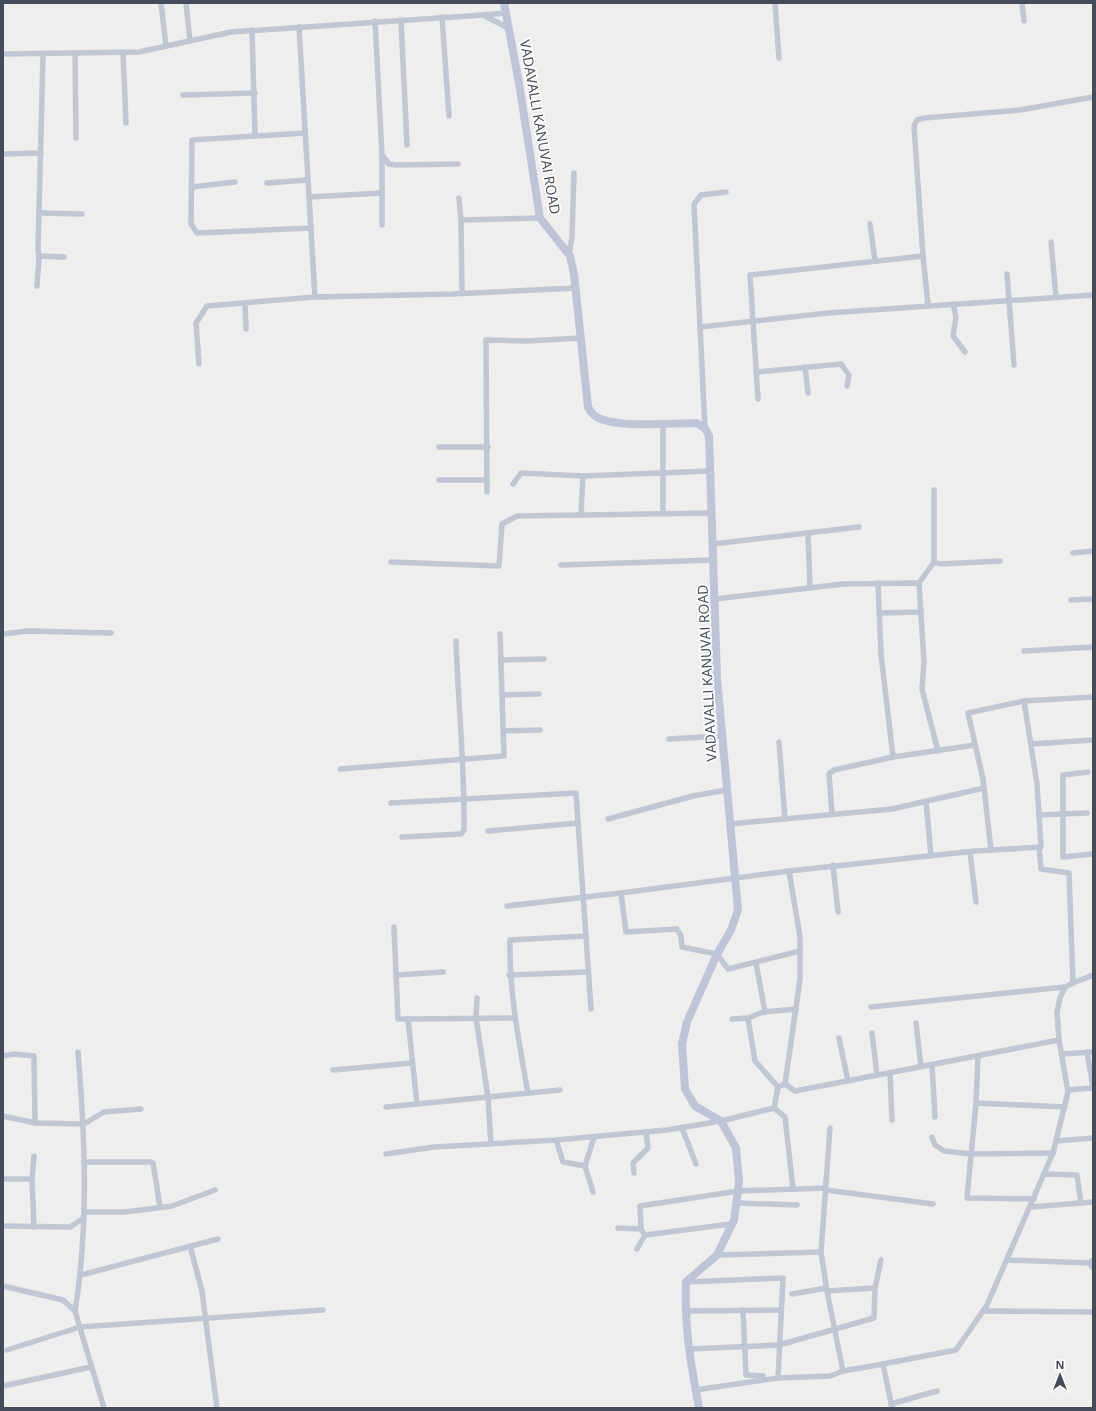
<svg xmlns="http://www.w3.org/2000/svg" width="1096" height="1411" viewBox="0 0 1096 1411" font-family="'Open Sans',sans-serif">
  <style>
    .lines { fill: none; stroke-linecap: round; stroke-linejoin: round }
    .street { stroke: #bfc6d4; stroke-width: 5.5 }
    .secondary { stroke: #bec5d8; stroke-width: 8 }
    .labels { text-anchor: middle; stroke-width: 3.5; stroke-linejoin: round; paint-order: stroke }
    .street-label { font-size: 14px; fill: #444c5c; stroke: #fff }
  </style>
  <rect width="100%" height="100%" fill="#f0eded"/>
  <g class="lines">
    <g class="street">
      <path d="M161 3 166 46"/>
      <path d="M186 3 190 41"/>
      <path d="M775 3 779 58"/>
      <path d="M1022 3 1024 21"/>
      <path d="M483 15 506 13"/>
      <path d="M442 17 449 116"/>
      <path d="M401 20 407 145"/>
      <path d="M375 21 382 155 389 164 396 165 458 164"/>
      <path d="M299 27 315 297"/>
      <path d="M252 30 255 135"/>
      <path d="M75 53 76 138"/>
      <path d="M123 53 126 123"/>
      <path d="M3 54 139 52 231 32 483 15 508 28"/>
      <path d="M183 95 255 93"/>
      <path d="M305 133 192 140 191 224 197 233 311 228"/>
      <path d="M3 154 41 153"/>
      <path d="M267 183 307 180"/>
      <path d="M192 187 235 182"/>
      <path d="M309 197 382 193"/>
      <path d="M459 198 461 220"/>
      <path d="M39 213 82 214"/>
      <path d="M870 224 875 261"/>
      <path d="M382 225V156"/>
      <path d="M1051 242 1056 297"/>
      <path d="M569 254 572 237 574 173"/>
      <path d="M39 256 64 257"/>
      <path d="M1007 274 1014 365"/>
      <path d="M37 286 39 258 38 250 43 54"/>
      <path d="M462 293 461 220 540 218"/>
      <path d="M245 303 246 329"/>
      <path d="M953 304 956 317 953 336 965 352"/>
      <path d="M928 305 923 256 914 126 917 120 924 118 1020 110 1093 97"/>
      <path d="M700 327 828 313 1093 295"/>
      <path d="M199 364 196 323 207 306 315 297 452 294 575 288"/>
      <path d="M805 367 808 393"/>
      <path d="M757 372 841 364 849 375 847 386"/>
      <path d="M758 399 750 275 923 256"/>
      <path d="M663 423V514"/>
      <path d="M705 428 694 204 701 195 726 192"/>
      <path d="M439 447H488"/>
      <path d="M439 480H487"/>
      <path d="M513 484 521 473 583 476 711 471"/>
      <path d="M487 492 486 340 527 341 581 338"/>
      <path d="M581 515 583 476"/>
      <path d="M808 533 810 588"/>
      <path d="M713 544 859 527"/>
      <path d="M1073 553 1093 551"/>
      <path d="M391 562 499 566 502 524 517 516 712 513"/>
      <path d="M934 562 940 564 1000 561"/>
      <path d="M561 565 714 560"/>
      <path d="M878 583 881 654 893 757"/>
      <path d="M919 583 934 562V490"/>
      <path d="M715 599 843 584 919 583 924 662 922 689 938 751"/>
      <path d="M1071 600 1093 599"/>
      <path d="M879 613 921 612"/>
      <path d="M3 634 28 631 111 633"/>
      <path d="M1024 651 1093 647"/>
      <path d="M501 660 544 659"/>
      <path d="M502 695 539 694"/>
      <path d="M503 731 540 730"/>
      <path d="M669 739 722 736"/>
      <path d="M779 742 785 819"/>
      <path d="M1031 744 1093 740"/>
      <path d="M340 769 504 756 500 634"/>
      <path d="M1088 772 1063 775V857L1093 854"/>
      <path d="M926 801 931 856"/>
      <path d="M391 803 576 793 591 1009"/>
      <path d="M832 814 829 774 834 770 893 757 975 745"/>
      <path d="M1039 815 1087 813"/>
      <path d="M608 819 693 796 727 790"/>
      <path d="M730 824 892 809 984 788"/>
      <path d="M488 831 578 823"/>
      <path d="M402 837 461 834 464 830C465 766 458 704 456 641"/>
      <path d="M991 850 983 779 968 713 1024 701 1093 697"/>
      <path d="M970 852 976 902"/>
      <path d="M833 865 838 912"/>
      <path d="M621 893 626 932 677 929 681 936 682 947 717 954 728 969 800 951"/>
      <path d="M507 906 621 893 789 871"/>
      <path d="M394 927 398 1019H408L417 1104"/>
      <path d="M756 963 765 1012"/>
      <path d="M397 975 443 972"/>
      <path d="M509 975 588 972"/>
      <path d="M1073 983 1093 975"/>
      <path d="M477 998 476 1018 488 1097 491 1144"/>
      <path d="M871 1007 1065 987"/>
      <path d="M748 1018 755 1061 778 1087"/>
      <path d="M408 1019 515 1018"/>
      <path d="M732 1019 748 1018 763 1012 796 1009"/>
      <path d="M916 1023 921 1067"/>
      <path d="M872 1033 877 1075"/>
      <path d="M839 1038 848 1081"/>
      <path d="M1087 1052 1093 1087"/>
      <path d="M1062 1054 1093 1052"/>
      <path d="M3 1056 14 1054 34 1056 35 1123"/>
      <path d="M932 1065 935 1117"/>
      <path d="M333 1070 412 1063"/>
      <path d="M890 1073 892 1120"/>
      <path d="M785 1084 800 979V937L789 871 975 851 1041 847 1037 784 1024 701"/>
      <path d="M1068 1090 1093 1088"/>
      <path d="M528 1093C519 1042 509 993 510 940L586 936"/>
      <path d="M976 1103 978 1056"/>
      <path d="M386 1107 560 1090"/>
      <path d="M774 1108 785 1117 793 1189"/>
      <path d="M3 1116 35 1123 84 1124 104 1112 141 1109"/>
      <path d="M682 1128 696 1164"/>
      <path d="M830 1128 821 1252 827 1291 843 1371"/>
      <path d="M932 1137 935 1145 944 1151 972 1154 1053 1153"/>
      <path d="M556 1140 563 1162 585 1166"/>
      <path d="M1056 1141 1093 1138"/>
      <path d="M386 1154 434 1147 556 1140 667 1130 721 1121 774 1108 778 1087 785 1084 795 1091 1059 1040"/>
      <path d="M84 1162H151L153 1163 160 1207"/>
      <path d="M634 1173 633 1163 648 1148 646 1132"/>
      <path d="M1045 1174 1077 1175 1081 1203"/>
      <path d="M3 1179H32"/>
      <path d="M826 1190 933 1204"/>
      <path d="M593 1192 585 1166 594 1137"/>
      <path d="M1034 1199 967 1198 976 1103 1065 1107"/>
      <path d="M736 1203 797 1205"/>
      <path d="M1031 1207 1093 1202"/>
      <path d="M84 1212H125L172 1206 215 1190"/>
      <path d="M3 1226 70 1227 84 1218"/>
      <path d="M34 1227 32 1179 34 1156"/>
      <path d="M618 1228 641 1229"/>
      <path d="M645 1235 731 1224"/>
      <path d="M190 1246 202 1291 217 1408"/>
      <path d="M637 1249 645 1235 641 1229 640 1206 738 1191 826 1188"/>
      <path d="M717 1255 821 1252"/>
      <path d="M1007 1260 1089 1263 1093 1260"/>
      <path d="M1089 1263 1093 1268"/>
      <path d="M81 1275 218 1239"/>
      <path d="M687 1282 783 1278 778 1378 695 1390"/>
      <path d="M3 1286 63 1300 75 1311 104 1408"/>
      <path d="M827 1291 875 1288"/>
      <path d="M792 1294 826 1288"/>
      <path d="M743 1310 746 1375 763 1376"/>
      <path d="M75 1311C89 1225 85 1138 78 1052"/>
      <path d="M686 1311 781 1310"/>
      <path d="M983 1311 1093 1312"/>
      <path d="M688 1349 779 1345 874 1318 875 1288 881 1260"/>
      <path d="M7 1350 80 1327 323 1310"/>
      <path d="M778 1378 830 1376 843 1371 883 1364"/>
      <path d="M3 1386 91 1367"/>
      <path d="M891 1404 937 1391"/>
      <path d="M892 1408 883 1364 956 1350 987 1305 1053 1153 1068 1092 1059 1040 1057 1012 1060 998 1065 987 1073 983 1069 873 1041 869 1039 847"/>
    </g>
    <path class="secondary" d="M504 3 519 83 540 218 570 256 574 274 588 407C591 413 594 417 601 419 625 428 669 423 696 423L705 428 709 436 717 678 738 910 731 930 717 954 687 1022 682 1044 685 1089 695 1106 721 1121 736 1148 739 1181 738 1191 734 1220 717 1255 686 1282C684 1325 691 1366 699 1408"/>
  </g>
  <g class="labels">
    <g class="street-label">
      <text transform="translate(540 127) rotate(80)" y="5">VADAVALLI KANUVAI ROAD</text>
      <text transform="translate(707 673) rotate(-93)" y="5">VADAVALLI KANUVAI ROAD</text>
    </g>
  </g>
  <rect width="1096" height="1411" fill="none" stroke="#444c5c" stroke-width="8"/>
  <g transform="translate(1060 1375)" stroke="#ffffff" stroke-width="3" paint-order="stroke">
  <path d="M0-3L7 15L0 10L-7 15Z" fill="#444c5c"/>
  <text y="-6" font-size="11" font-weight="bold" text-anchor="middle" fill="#444c5c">N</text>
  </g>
</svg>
